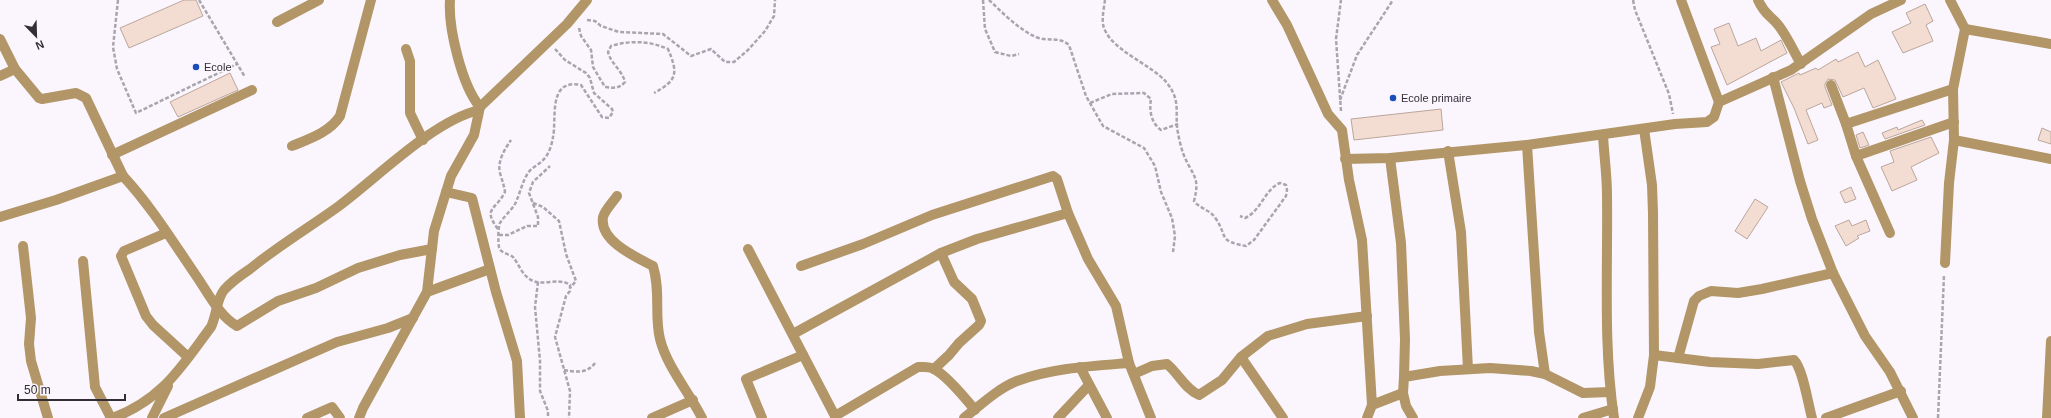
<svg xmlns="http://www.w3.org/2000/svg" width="2051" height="418" viewBox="0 0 2051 418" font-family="Helvetica,sans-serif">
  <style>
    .building { fill: #f3ddd2; stroke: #bba69c }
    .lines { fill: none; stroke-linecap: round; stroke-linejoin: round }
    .path { stroke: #aaa5ad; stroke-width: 2.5; stroke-dasharray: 4 2; stroke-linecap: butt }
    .street { stroke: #b29667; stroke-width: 10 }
    .poi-dot { fill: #194db9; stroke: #fbf6fe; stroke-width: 1.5 }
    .labels { text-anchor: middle; stroke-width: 3; stroke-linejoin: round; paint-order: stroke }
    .poi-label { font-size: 11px; fill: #332e36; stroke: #fbf6fe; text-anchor: start }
  </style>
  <rect width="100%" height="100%" fill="#fbf6fe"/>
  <g class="building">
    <path d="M184 0H196L203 16 129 48 120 28Z"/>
    <path d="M1925 4 1933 21 1926 25 1933 41 1903 53 1892 32 1911 23 1906 13Z"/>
    <path d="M1729 23 1738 46 1756 38 1761 51 1781 40 1787 53 1727 85 1711 47 1720 44 1714 29Z"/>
    <path d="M1858 52 1865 67 1878 60 1896 99 1873 108 1864 88 1843 97 1835 80 1828 79 1825 84V87L1832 105 1824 108 1822 103 1806 110 1818 140 1808 144 1794 108 1781 82 1799 73 1800 75 1816 68 1818 70 1836 59 1838 62Z"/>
    <path d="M230 73 238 90 178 117 170 102Z"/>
    <path d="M1441 109 1443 130 1354 140 1351 119Z"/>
    <path d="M1922 120 1925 125 1885 139 1882 133 1897 127 1898 130Z"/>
    <path d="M2042 128 2051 132V144L2038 140Z"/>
    <path d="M1863 132 1869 145 1860 148 1856 135Z"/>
    <path d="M1931 137 1939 153 1911 167 1917 180 1892 191 1881 167 1894 162 1890 151Z"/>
    <path d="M1851 187 1856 199 1845 203 1840 192Z"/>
    <path d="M1755 199 1768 207 1747 239 1735 231Z"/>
    <path d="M1849 220 1852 226 1866 220 1870 231 1857 236 1859 238 1846 246 1835 226Z"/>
  </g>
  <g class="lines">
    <g class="path">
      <path d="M118 0 113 47 117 69 136 113 237 64"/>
      <path d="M199 0 245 77"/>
      <path d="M983 0 985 29 995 52 1011 56 1019 54"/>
      <path d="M989 0C1003 13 1018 29 1036 37 1048 42 1059 36 1069 45L1086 96 1103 126 1144 148 1155 166 1161 192 1172 218 1175 236 1173 252"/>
      <path d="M1105 0C1104 7 1102 17 1103 24 1107 49 1152 64 1167 83 1182 102 1174 114 1178 133 1179 139 1181 147 1183 153 1191 175 1201 175 1194 201 1200 209 1211 210 1216 219 1228 237 1218 241 1246 246L1254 240 1286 196 1287 190 1286 185 1280 183C1265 189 1261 211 1245 218L1240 216"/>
      <path d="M1633 0 1635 10 1669 94 1673 114"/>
      <path d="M587 20 595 21 601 26 619 32 663 34 691 56 711 49 725 62H734L748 50 765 31 774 16 775 0"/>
      <path d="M579 28 581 36 591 50 593 67 605 87C613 88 619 89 625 82 622 70 611 64 608 52L611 46C630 40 650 41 668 49 678 73 678 80 654 93"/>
      <path d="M555 49 565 60 586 73 590 78 594 93 612 109 613 112 609 118 602 117 581 85C547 78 557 120 553 137 552 144 549 154 544 159 539 165 532 167 528 173 522 182 520 194 515 204 511 211 504 216 500 223 498 226 498 243 499 247 500 253 509 254 513 257 518 263 521 272 527 277 539 289 558 276 570 285V291L566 296 555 337 570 391 569 418"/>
      <path d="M1340 100 1357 55 1393 0"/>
      <path d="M1090 103 1112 94 1144 93 1151 99C1149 110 1151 123 1161 130L1178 124"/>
      <path d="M1341 111 1336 39 1341 0"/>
      <path d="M533 203 543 207 559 221 566 254 576 281 570 288"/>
      <path d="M498 229C482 208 496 210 505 192 504 185 502 180 500 173 497 161 505 149 511 140"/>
      <path d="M499 235H508L527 226H538V217L529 193 533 182 550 166"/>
      <path d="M538 282 535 307 540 361V391L548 411V418"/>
      <path d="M564 370C576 372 587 374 595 363"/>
      <path d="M1938 418 1944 275"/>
    </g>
    <g class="street">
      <path d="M450 0C448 28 462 86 480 107"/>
      <path d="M1272 0 1287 25 1328 114 1342 130 1349 180 1362 240 1372 405 1367 418"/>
      <path d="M1681 0 1719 102"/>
      <path d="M1758 0C1765 16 1771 15 1779 26 1788 38 1794 52 1801 64"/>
      <path d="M277 22 319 0"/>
      <path d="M1965 29 2051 44"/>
      <path d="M0 39 15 69 39 98 42 99 76 93 86 98 123 176"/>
      <path d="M406 49 410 61V113L423 140"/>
      <path d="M0 76 15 69"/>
      <path d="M1773 77 1800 181 1812 219 1833 273 1865 336 1890 372 1913 418"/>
      <path d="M1831 85 1846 124 1953 89"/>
      <path d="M1846 124 1856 156 1890 233"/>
      <path d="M1603 135C1604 155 1607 175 1607 195 1608 269 1603 345 1614 418"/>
      <path d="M1954 140 2051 159"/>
      <path d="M1527 145 1539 332 1545 374"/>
      <path d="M292 146C309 139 330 132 340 116L371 0"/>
      <path d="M1448 151 1461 232 1468 369"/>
      <path d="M112 155 252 90"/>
      <path d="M1856 156 1954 122"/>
      <path d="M1390 158 1401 243 1405 339 1404 377"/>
      <path d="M1345 159 1390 158 1527 145 1675 124 1707 122 1714 117 1719 102 1791 70 1871 14 1901 0"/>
      <path d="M446 192 472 198 496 292 517 361 520 418"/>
      <path d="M617 196C613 202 605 210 603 217 599 241 636 257 653 266 661 292 654 315 660 339 667 367 689 392 702 418"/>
      <path d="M0 217 56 200 123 176C151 206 173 242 197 277 208 293 220 317 237 326L278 301 316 288 358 268 400 255 432 249"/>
      <path d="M166 233 124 251 121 256 146 316 153 325 188 357"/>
      <path d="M23 246 31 318 29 344 31 361 48 418"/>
      <path d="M748 249 836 418"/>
      <path d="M83 261 95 387 111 418"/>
      <path d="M1945 263 1949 183 1954 140 1953 89 1965 29 1950 0"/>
      <path d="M801 266 863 244 932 215 1053 176 1057 179 1068 213"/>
      <path d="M427 292 490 269"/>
      <path d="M793 334 941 253 977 239 1068 213 1088 259 1116 306 1129 363 1151 418"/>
      <path d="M1654 355 1710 362 1758 364 1794 360C1803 369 1808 404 1812 418"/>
      <path d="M1241 357 1283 418"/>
      <path d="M1678 358 1694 301 1699 296 1711 291 1738 293 1762 289 1833 273"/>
      <path d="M1080 367 1107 418"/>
      <path d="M934 369 949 355 959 343 979 325 981 321 972 299 954 282 941 253"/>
      <path d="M1134 374 1152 366 1167 364C1179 374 1185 389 1199 395L1222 380 1241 357 1268 336 1307 324 1367 316"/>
      <path d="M1403 393 1406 406 1413 418"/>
      <path d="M1372 405 1403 393 1404 377 1440 371 1490 368 1531 371 1545 374 1583 393 1610 392"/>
      <path d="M835 416 918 367C923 367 929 366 934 369 946 375 966 399 975 410"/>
      <path d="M113 418C163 399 181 367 211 327 217 315 216 300 224 290 231 282 241 275 250 269 278 246 310 227 339 206 378 177 433 121 479 110"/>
      <path d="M152 418 168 386"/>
      <path d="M164 418 337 342 388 328 413 318"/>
      <path d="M307 418 332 407 340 418"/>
      <path d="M359 418 363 408 427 292 434 231 451 176 474 135 480 107 567 24 587 0"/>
      <path d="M652 418 693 400"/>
      <path d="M762 418 746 379 803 355"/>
      <path d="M964 418C981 405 997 389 1017 381 1052 368 1092 366 1129 363"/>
      <path d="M1058 418 1089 385"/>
      <path d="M1583 418 1613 409"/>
      <path d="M1638 418 1650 387 1654 355 1653 213 1652 185 1644 129"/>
      <path d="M1826 418 1901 391"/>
      <path d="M2047 418 2051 341"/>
    </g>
  </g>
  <g class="poi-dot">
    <circle cx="196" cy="67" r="4"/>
    <circle cx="1393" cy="98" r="4"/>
  </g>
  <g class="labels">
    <g class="poi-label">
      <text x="204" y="71">Ecole</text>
      <text x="1401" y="102">Ecole primaire</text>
    </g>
  </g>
  <g transform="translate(36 36) rotate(157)" stroke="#fbf6fe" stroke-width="3" paint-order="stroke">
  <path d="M0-3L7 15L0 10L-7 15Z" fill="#332e36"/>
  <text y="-6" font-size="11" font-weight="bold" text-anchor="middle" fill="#332e36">N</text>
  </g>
  <path d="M18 394v6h107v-6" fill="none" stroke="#332e36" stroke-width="2"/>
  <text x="24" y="394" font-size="12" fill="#332e36" stroke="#fbf6fe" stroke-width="3" paint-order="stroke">50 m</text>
</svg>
